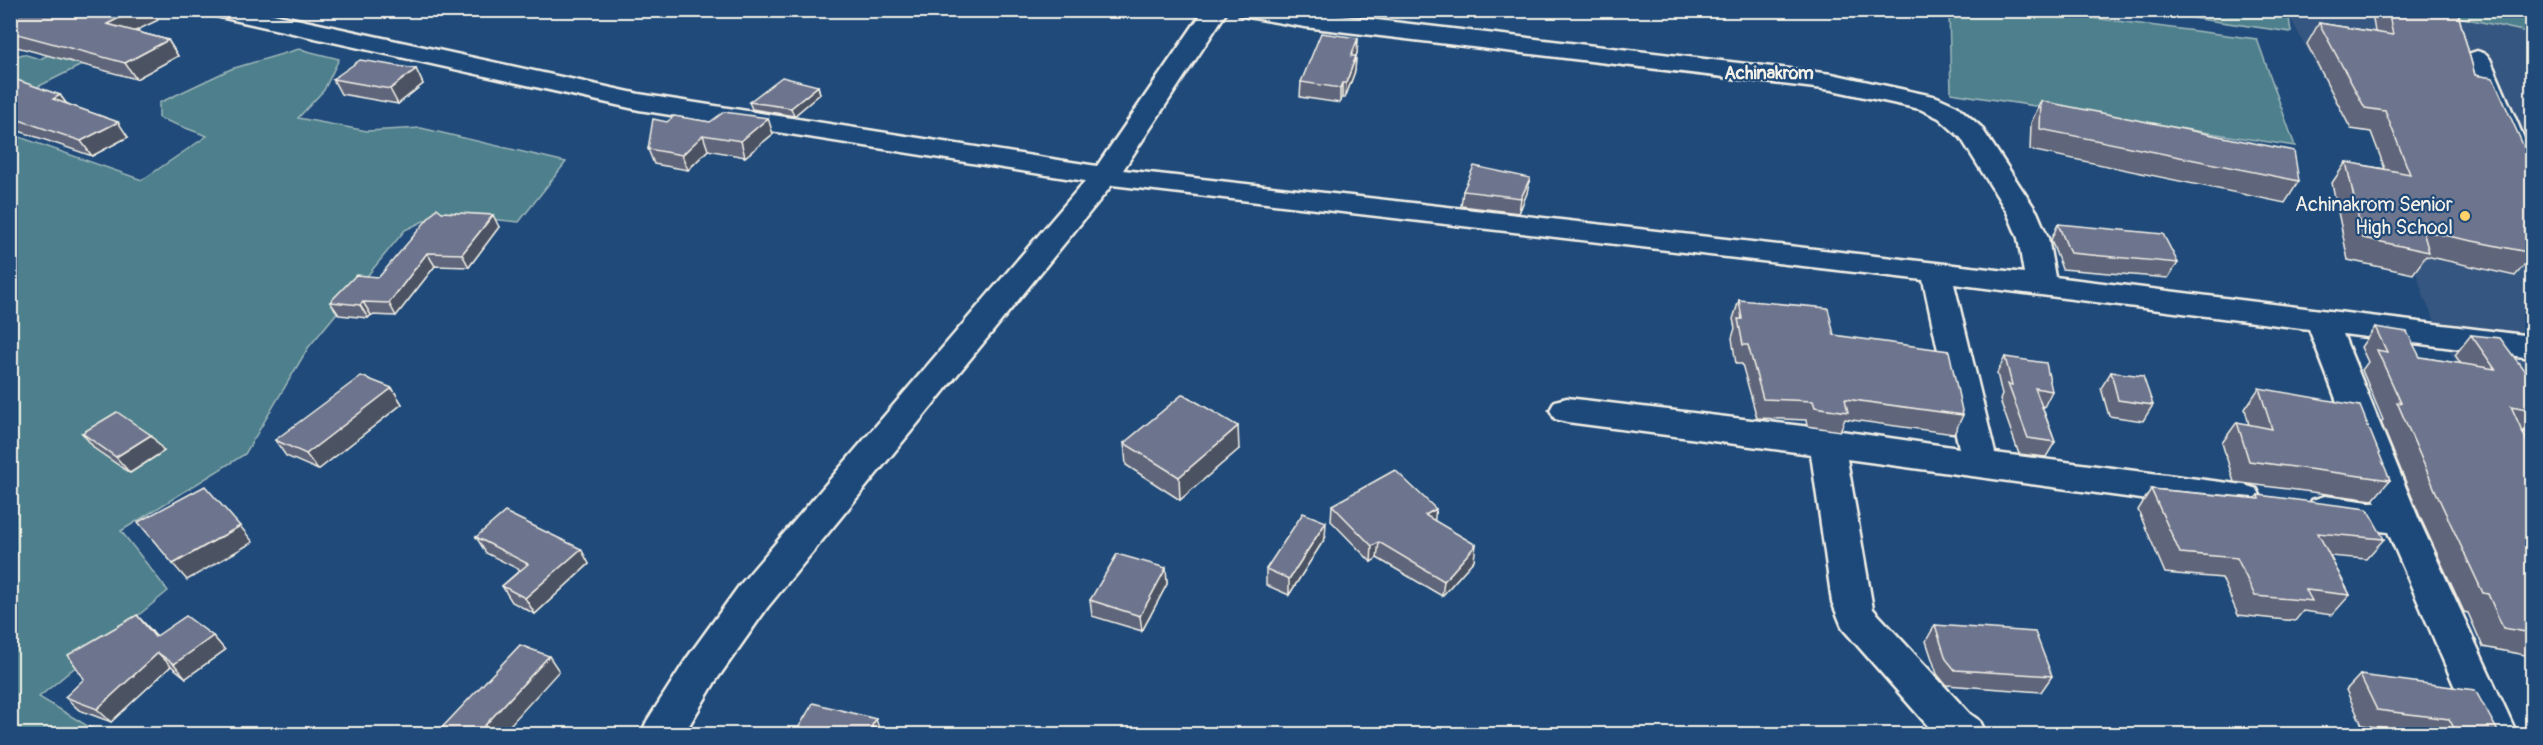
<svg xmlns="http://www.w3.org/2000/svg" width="2543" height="745" viewBox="0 0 2543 745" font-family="Pangolin,sans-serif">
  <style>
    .built { fill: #365780 }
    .green { fill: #4d808c; stroke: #a0b8ba; stroke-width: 1.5 }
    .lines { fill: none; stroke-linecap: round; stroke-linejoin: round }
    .minor-casing { stroke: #f4f1e8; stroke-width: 5 }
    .minor { fill: #1f4a7a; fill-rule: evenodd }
    .wall { fill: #5e657a; stroke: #f4f1e8; stroke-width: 1.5 }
    .shaded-wall { fill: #4c5263; stroke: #f4f1e8; stroke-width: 1.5 }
    .building { fill: #6d758e; stroke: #f4f1e8; stroke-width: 1.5 }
    .poi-dot { fill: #ffd166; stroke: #1f4a7a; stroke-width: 2 }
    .labels { text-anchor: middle; stroke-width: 4.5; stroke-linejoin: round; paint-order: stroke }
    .far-quarter-label { font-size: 18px; font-weight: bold; fill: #f4f1e8; stroke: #1f4a7a }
    .poi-label { font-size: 20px; fill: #f4f1e8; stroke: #1f4a7a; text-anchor: end }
  </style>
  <rect width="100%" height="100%" fill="#1f4a7a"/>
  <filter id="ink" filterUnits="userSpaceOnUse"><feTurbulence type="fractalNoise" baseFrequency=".0167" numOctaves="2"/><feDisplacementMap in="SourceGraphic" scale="12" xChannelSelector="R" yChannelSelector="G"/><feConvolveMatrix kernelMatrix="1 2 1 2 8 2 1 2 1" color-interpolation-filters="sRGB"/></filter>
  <g filter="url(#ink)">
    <path class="built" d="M2290 10 2532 11V499L2448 348 2425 300 2372 132 2347 125 2288 13Z"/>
    <g class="green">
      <path d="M1949 11H2039L2257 39 2295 146 1951 93Z"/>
      <path d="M2143 11H2288L2291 32Z"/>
      <path d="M2431 11H2532V33Z"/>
      <path d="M82 39 112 50 11 100V58L23 54 40 59Z"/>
      <path d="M299 49 339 59 324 90 298 118 367 131 421 128 566 162 519 222 438 214 405 230 308 348 245 454 121 531 168 591 39 697 101 734H11V134L142 180 207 136 159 118V103L231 69Z"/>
    </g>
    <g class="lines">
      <defs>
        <g id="minor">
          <path d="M208 10H255L639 94 1097 166 1204 10H1228L1123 170 2024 273 2018 238 2007 212 1961 138 1939 118 1920 109 1832 90 1305 27 1248 17 1240 15 1236 10H1292L1832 74 1937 97 1957 106 1981 127 2037 212 2048 238 2055 277 2532 336V358L2343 334 2419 520 2517 734H2475L2388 532 2325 524 2312 520 2307 510 2312 500 2325 496 2376 503 2309 329 1954 284 1995 453 2244 485 2257 489 2262 499 2257 509 2244 513 1847 459 1873 609 1970 714 1980 721 1986 734H1935L1843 629 1832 602 1811 454 1567 422 1555 419 1550 410 1555 401 1567 398 1827 429 1959 448 1923 280 1112 185 767 608 715 682 684 734H641L647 721 687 658 739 586 1085 181 639 110 220 17 212 15Z"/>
          <path d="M2477 51 2486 54 2490 59 2532 157V197L2522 195 2518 189 2464 59 2468 54Z"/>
        </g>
      </defs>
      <use href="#minor" class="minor-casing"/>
      <use href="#minor" class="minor"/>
    </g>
    <g class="wall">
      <path d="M10 10 158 20 134 31 168 40 178 56 136 79 17 47 10 50Z"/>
      <path d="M2373 10H2457L2475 75 2532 165V257H2531L2515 276 2426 256 2413 274 2348 260 2332 183 2346 162 2385 169 2371 132 2351 129 2307 44 2319 23 2375 32 2372 12Z"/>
      <path d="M1358 38 1357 53 1356 56 1355 71 1345 98H1342L1340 103 1300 97 1301 82Z"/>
      <path d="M416 69 423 84 398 104 341 94 333 79Z"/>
      <path d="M10 83 60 95 66 103 128 137 92 156 10 128Z"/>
      <path d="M818 86 820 94 794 116 752 109 749 102Z"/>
      <path d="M2041 101 2299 181 2285 203 2030 150 2031 123Z"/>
      <path d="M667 122 773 134 745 157 708 150 688 170 654 164 648 149Z"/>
      <path d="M2532 142V153L2530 146Z"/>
      <path d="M1463 191 1527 193 1519 213 1461 206Z"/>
      <path d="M442 212 499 227 469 267 435 266 396 316 371 315 368 318 339 315 330 302 379 277Z"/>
      <path d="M2058 224 2178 263 2168 278 2062 269 2051 240Z"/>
      <path d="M1739 300 1834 335 1963 415 1954 434 1845 419 1840 431 1807 426 1806 420 1757 418 1742 364H1736L1732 338 1735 328 1733 319Z"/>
      <path d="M2375 327 2420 357 2461 364 2455 355 2471 335 2532 381V433L2523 431 2532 453V649L2525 655 2483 647 2468 613 2464 612 2421 519 2381 422 2383 420 2362 370 2368 362 2361 347Z"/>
      <path d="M2005 357 2052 391 2044 407 2042 406 2055 442 2046 457 2019 454 2000 400 2002 395 1997 373Z"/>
      <path d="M2111 372 2153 405 2143 421 2109 416 2101 388Z"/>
      <path d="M392 388 402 404 318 470 286 456 275 440Z"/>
      <path d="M2259 388 2390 480 2373 500 2234 482 2222 443 2237 422 2249 425 2245 409Z"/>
      <path d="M82 433 164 451 130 473 95 449Z"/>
      <path d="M1124 443 1239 449 1180 500 1126 465Z"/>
      <path d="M2151 489 2255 498 2258 495 2384 539 2366 559 2330 556 2350 595 2332 615 2303 611 2295 621 2238 615 2222 578 2165 573 2138 510Z"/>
      <path d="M1332 505 1434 520 1474 560 1442 596 1377 558 1371 562 1331 521Z"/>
      <path d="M476 537 581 549 589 564 535 614 512 602 502 586 520 570 486 553Z"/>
      <path d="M1325 538 1289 595 1266 585V569Z"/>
      <path d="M1166 568 1167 584 1142 631 1092 616 1090 600Z"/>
      <path d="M1935 625 2052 676 2041 692 1946 685 1937 674 1926 641Z"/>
      <path d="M150 629 156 637 213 636 225 650 186 678 171 666 111 722 79 710 65 697Z"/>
      <path d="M2360 675 2500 735H2433L2362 725 2346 690Z"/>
    </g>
    <g class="shaded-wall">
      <path d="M135 10H152L158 20 117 40 107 24Z"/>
      <path d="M10 38 17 47 10 50Z"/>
      <path d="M1358 38 1357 53 1350 70 1351 56Z"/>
      <path d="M168 40 178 56 136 79 125 63Z"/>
      <path d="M1356 56 1355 71 1345 98 1346 83Z"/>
      <path d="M416 69 423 84 398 104 390 89Z"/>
      <path d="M1342 83V98L1340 103V88Z"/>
      <path d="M818 86 820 94 794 116 791 108Z"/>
      <path d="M60 95 71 110 53 99Z"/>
      <path d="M768 118 773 134 745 157 741 141Z"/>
      <path d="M118 122 128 137 92 156 81 141Z"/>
      <path d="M703 135 708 150 688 170 682 155Z"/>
      <path d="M1530 178 1527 193 1519 213 1521 198Z"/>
      <path d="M493 215 499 227 469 267 462 254Z"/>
      <path d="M427 253 435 266 396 316 389 303Z"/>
      <path d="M363 302 371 315 368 318 360 305Z"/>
      <path d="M392 388 402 404 318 470 306 454Z"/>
      <path d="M1238 426 1239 449 1180 500 1179 477Z"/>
      <path d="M151 435 164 451 130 473 116 457Z"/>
      <path d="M1436 509 1434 525 1425 515Z"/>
      <path d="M1326 522 1325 538 1289 595V579Z"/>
      <path d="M240 526 253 542 187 580 173 564Z"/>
      <path d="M1379 542 1377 558 1371 562 1372 546Z"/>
      <path d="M1476 545 1474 560 1442 596 1444 581Z"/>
      <path d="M581 549 589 564 535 614 525 598Z"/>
      <path d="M1166 568 1167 584 1142 631 1140 616Z"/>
      <path d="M137 615 150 629 168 651 155 637Z"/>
      <path d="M213 636 225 650 186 678 174 664Z"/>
      <path d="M158 653 171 666 111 722 97 709Z"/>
      <path d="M549 656 559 671 501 735H476Z"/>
      <path d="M876 719 881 735 871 727Z"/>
    </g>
    <g class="building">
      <path d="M10 10H135L107 24 168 40 125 63 10 32Z"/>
      <path d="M2388 10H2457L2475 75 2493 78 2532 165V232L2525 231 2532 253 2423 231 2429 252 2363 238 2346 162 2410 174 2385 111 2365 108 2319 23 2393 35Z"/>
      <path d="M1321 33 1358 38 1351 56H1356L1346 83H1342L1340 88 1301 82Z"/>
      <path d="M360 60 416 69 390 89 333 79Z"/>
      <path d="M782 77 818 86 791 108 749 102Z"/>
      <path d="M17 80 60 95 53 99 118 122 81 141 10 117V83Z"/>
      <path d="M2041 101 2294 151 2299 181 2040 129Z"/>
      <path d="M724 112 768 118 741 141 703 135 682 155 648 149 653 119 667 122 674 116 710 122Z"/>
      <path d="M1474 166 1530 178 1521 198 1463 191Z"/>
      <path d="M437 208 442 212 493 215 462 254 427 253 389 303 363 302 360 305 330 302 356 275 379 277Z"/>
      <path d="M2058 224 2163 234 2178 263 2070 253Z"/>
      <path d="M1739 300 1828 308 1834 335 1949 351 1963 415 1845 399 1848 412 1815 407 1813 401 1763 399 1748 345H1743L1738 319H1742Z"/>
      <path d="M2375 327 2407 332 2420 357 2495 369 2471 335 2500 338 2532 381V410L2511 406 2532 453V602H2530L2532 606V633L2503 628 2488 594 2483 593 2439 499 2397 402 2401 403 2377 350 2387 352Z"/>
      <path d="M2005 357 2046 363 2052 391 2035 388 2055 442 2028 438 2008 384 2012 385Z"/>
      <path d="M2111 372 2143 376 2153 405 2118 400Z"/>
      <path d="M361 376 392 388 306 454 275 440Z"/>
      <path d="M2259 388 2360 406 2390 480 2249 461 2237 422 2272 429Z"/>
      <path d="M1183 394 1238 426 1179 477 1124 443Z"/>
      <path d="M117 412 151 435 116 457 82 433Z"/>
      <path d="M1395 470 1436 509 1425 515 1476 545 1444 581 1379 542 1372 546 1332 505Z"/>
      <path d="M205 486 240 526 173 564 138 522Z"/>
      <path d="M2151 489 2259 499 2258 495 2367 509 2384 539 2318 533 2350 595 2306 590 2312 601 2255 596 2237 558 2180 553Z"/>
      <path d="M505 512 581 549 525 598 502 586 528 564 476 537Z"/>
      <path d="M1303 513 1326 522 1289 579 1266 569Z"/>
      <path d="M1117 554 1166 568 1140 616 1090 600Z"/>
      <path d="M137 615 155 637 186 616 213 636 174 664 158 653 97 709 65 697 84 679 68 655Z"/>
      <path d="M1935 625 2035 632 2052 676 1955 670 1946 659Z"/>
      <path d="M520 645 549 656 476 735H435Z"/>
      <path d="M2360 675 2475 690 2500 735H2458L2449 719 2377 710Z"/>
      <path d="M813 703 876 719 871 727 899 735H794Z"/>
    </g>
  </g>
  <circle class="poi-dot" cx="2465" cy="216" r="6"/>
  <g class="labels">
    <g class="far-quarter-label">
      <text x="1769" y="79">Achinakrom</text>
    </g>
    <g class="poi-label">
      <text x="2453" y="211">Achinakrom Senior<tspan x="2453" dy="23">High School</tspan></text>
    </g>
  </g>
  <rect width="2543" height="745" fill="none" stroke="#1f4a7a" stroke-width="36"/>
  <rect x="18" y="18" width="2507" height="709" fill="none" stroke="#f4f1e8" stroke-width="2" filter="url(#ink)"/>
</svg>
